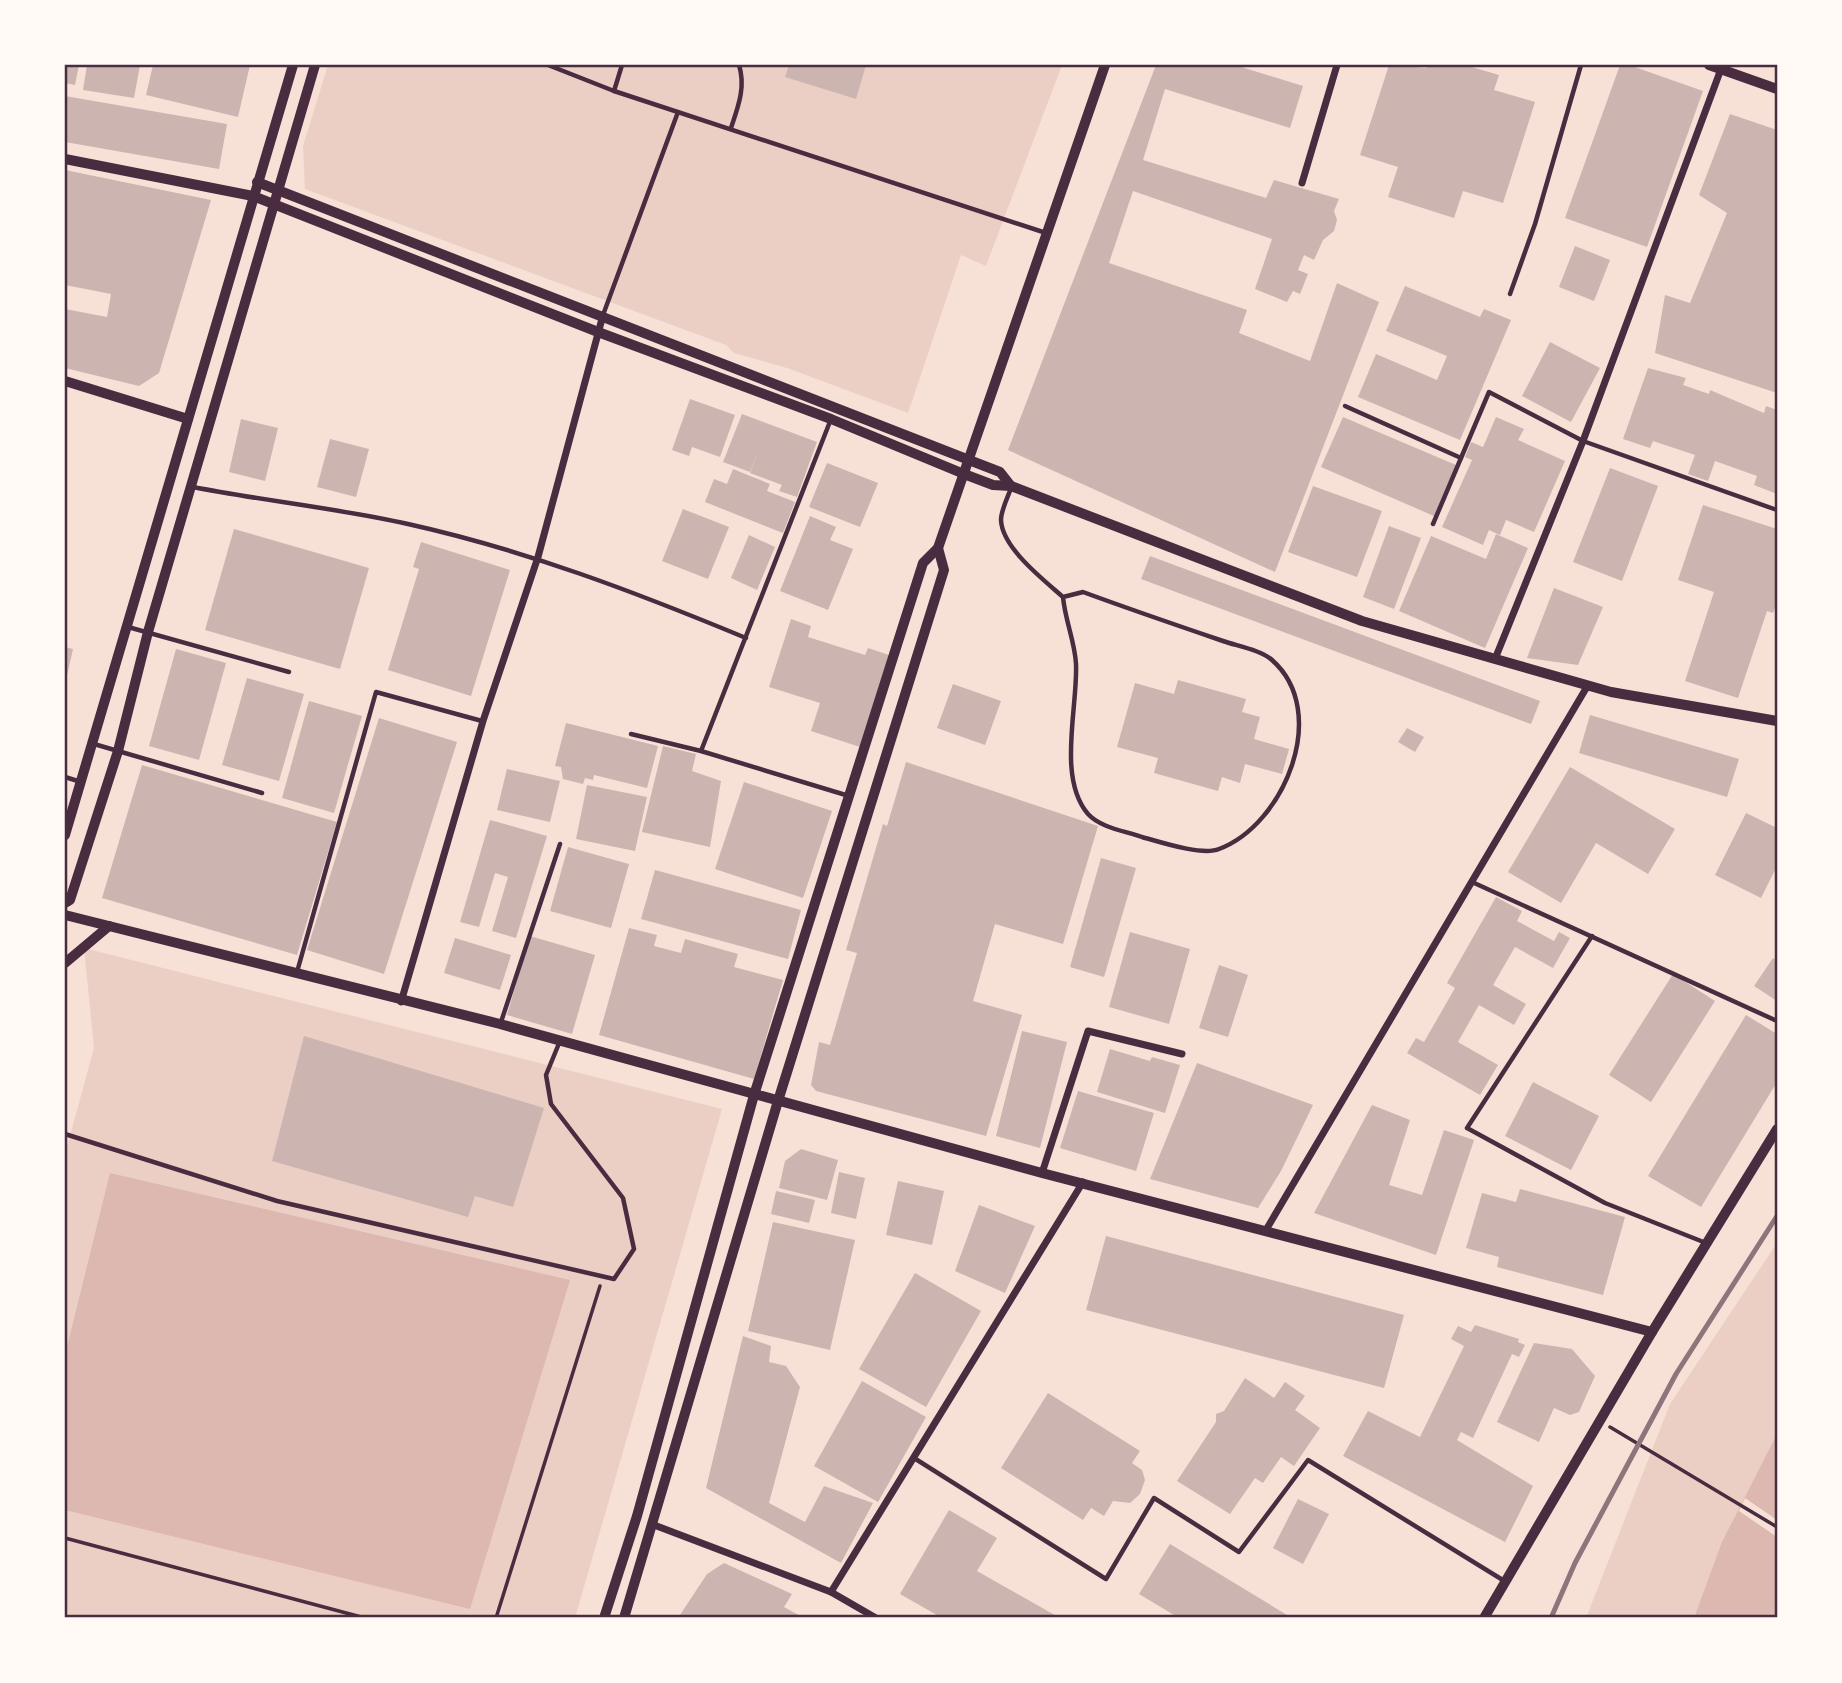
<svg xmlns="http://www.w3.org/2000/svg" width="1842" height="1683" viewBox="0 0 1842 1683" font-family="Inter,sans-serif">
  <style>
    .green { fill: #ebcfc5 }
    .water { fill: #dcb8b0 }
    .pier { fill: #f7e1d7 }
    .building { fill: #ccb4b1 }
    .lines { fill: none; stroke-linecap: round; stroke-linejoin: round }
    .path { stroke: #4a2c40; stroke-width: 3.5 }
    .service { stroke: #4a2c40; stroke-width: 4.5 }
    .minor { stroke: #4a2c40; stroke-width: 7 }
    .tertiary { stroke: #4a2c40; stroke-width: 10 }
    .secondary { stroke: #4a2c40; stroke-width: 10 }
    .rail { stroke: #8f747c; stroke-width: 5 }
    .neatline { fill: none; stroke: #4a2c40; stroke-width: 2.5 }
  </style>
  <rect width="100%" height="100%" fill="#f7e1d7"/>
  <g class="green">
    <path d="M328 65H1062L986 266 961 255 908 413 787 368 734 353 726 345 305 189 303 146Z"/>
    <path d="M84 948 722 1109 575 1618H65V1154L94 1048Z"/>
    <path d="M1777 1243V1443L1706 1587 1694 1618H1586L1670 1404Z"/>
  </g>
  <g class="water">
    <path d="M110 1173 570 1280 470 1609 65 1510V1355Z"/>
    <path d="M1777 1434V1618H1694L1722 1542Z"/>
  </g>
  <path class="pier" d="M1745 1498 1777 1520V1537L1739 1511Z"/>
  <g class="building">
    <path d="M65 65H79L75 85 65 83Z"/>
    <path d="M87 65H140L134 98 83 90Z"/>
    <path d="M153 65H250L238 117 146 95Z"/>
    <path d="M789 65H866L856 99 785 77Z"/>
    <path d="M1156 65H1235L1303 86 1290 128 1165 89 1143 160 1266 198 1274 180 1339 199 1334 211 1337 220 1334 231 1323 240 1314 260 1304 255 1298 270 1308 274 1300 294 1293 291 1287 302 1255 289 1272 239 1133 191 1109 263 1247 310 1239 333 1310 361 1337 283 1379 302 1275 572 1008 450Z"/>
    <path d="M1389 65 1426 68 1427 65H1465L1499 75 1494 90 1535 102 1503 203 1463 191 1454 218 1388 197 1398 167 1360 155Z"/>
    <path d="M1620 65H1629L1703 91 1647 247 1565 218Z"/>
    <path d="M65 96 227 124 219 169 65 142Z"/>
    <path d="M1730 114 1777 130V393L1655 353 1665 295 1690 303 1727 213 1699 195Z"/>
    <path d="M65 170 211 200 159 373 139 386 65 368V309L107 317 111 294 65 285Z"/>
    <path d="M1575 246 1610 260 1594 301 1559 287Z"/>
    <path d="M1405 286 1480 317 1484 309 1511 320 1460 440 1358 397 1376 354 1437 380 1447 356 1386 331Z"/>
    <path d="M1550 342 1600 368 1571 422 1522 396Z"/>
    <path d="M1648 368 1686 378 1683 385 1709 394 1710 390 1764 413 1766 406 1777 410V494L1754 485 1757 476 1715 461 1708 481 1688 474 1695 455 1653 441 1650 448 1623 439Z"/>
    <path d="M690 399 735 415 720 457 692 447 689 456 672 450Z"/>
    <path d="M742 414 817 442 797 497 779 491 782 485 750 473 760 448 750 472 723 462Z"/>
    <path d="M1343 417 1456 465 1434 516 1321 467Z"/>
    <path d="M1496 417 1524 429 1518 440 1565 461 1534 532 1506 520 1500 535 1489 530 1483 545 1442 527 1472 460 1465 457 1471 442 1483 447Z"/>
    <path d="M241 419 278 428 265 481 229 472Z"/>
    <path d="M330 439 369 449 356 497 317 487Z"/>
    <path d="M827 463 878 483 860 527 809 507Z"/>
    <path d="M1610 468 1658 486 1622 581 1573 562Z"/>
    <path d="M733 469 770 484 767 491 795 502 783 533 705 502 714 479 727 484Z"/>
    <path d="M1313 486 1382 511 1357 577 1288 552Z"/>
    <path d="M1703 505 1777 529V602L1773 613 1767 611 1738 698 1685 681 1714 592 1678 580Z"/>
    <path d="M683 509 729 527 708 579 662 561Z"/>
    <path d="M810 516 836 527 830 540 853 549 828 610 780 591Z"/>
    <path d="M1389 526 1421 538 1394 609 1363 597Z"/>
    <path d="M234 529 369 568 340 669 205 630Z"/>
    <path d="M1496 534 1528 548 1485 648 1399 611 1431 536 1486 559Z"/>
    <path d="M749 535 775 547 757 590 731 578Z"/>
    <path d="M421 542 510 570 471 696 388 670 419 569 413 567Z"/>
    <path d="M1150 556 1540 701 1531 724 1141 579Z"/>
    <path d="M1554 588 1603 607 1578 665 1527 658Z"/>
    <path d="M791 619 811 626 808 637 865 655 868 648 889 655 860 747 811 731 820 703 769 687Z"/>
    <path d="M65 647 73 649 66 680H65Z"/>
    <path d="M176 649 226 663 199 760 149 746Z"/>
    <path d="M247 678 304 694 279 781 222 765Z"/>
    <path d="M1178 680 1246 699 1242 712 1260 717 1254 739 1289 749 1282 774 1245 764 1240 783 1222 777 1218 791 1154 773 1158 758 1117 747 1135 683 1174 694Z"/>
    <path d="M953 684 1001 701 985 745 937 728Z"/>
    <path d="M309 701 362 716 334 813 282 798Z"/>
    <path d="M1590 715 1739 759 1727 797 1579 753Z"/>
    <path d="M379 718 457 742 384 974 307 950Z"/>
    <path d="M566 723 658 746 647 788 594 775 593 780 585 778 583 784 563 779 561 767 555 766Z"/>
    <path d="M1407 728 1424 737 1415 752 1398 742Z"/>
    <path d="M663 746 696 754 692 771 721 781 710 847 642 832Z"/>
    <path d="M906 762 1098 826 1063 944 995 924 973 1001 1022 1015 986 1136 816 1091 811 1085 819 1042 830 1045 857 953 846 950 883 824 887 826Z"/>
    <path d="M142 765 337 822 297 955 102 898Z"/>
    <path d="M1570 767 1675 829 1648 874 1596 843 1561 903 1508 872Z"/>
    <path d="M507 769 560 781 550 822 497 810Z"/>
    <path d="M744 782 832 811 803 898 715 869Z"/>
    <path d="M587 785 647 797 635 851 576 839Z"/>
    <path d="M1746 813 1777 828V866L1761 898 1715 875Z"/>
    <path d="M490 820 547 836 516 938 492 931 508 877 495 873 479 927 460 922Z"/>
    <path d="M568 847 629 864 611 928 550 911Z"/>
    <path d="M1101 858 1136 868 1104 977 1070 967Z"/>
    <path d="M655 870 801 910 788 959 641 919Z"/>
    <path d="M1496 897 1522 911 1517 921 1554 941 1559 932 1570 938 1553 968 1515 947 1493 985 1526 1004 1514 1025 1479 1005 1458 1042 1498 1065 1480 1095 1407 1053 1416 1038 1424 1042 1455 988 1447 983Z"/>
    <path d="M629 928 657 935 654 946 681 953 685 939 738 954 734 967 783 980 754 1079 599 1035Z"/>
    <path d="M1130 932 1190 949 1169 1024 1109 1007Z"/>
    <path d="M530 936 595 955 572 1034 507 1015Z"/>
    <path d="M455 938 511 955 500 990 444 973Z"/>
    <path d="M1773 958 1777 961V1001L1754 986Z"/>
    <path d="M1219 965 1248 975 1228 1037 1199 1028Z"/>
    <path d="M1673 974 1715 1001 1651 1102 1609 1075Z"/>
    <path d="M1746 1015 1777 1034V1082L1701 1207 1648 1176Z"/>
    <path d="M1022 1031 1067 1042 1040 1148 996 1136Z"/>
    <path d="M304 1036 544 1108 513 1207 475 1196 468 1217 272 1161Z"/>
    <path d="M1110 1049 1150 1061 1152 1057 1180 1065 1165 1113 1097 1092Z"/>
    <path d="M1197 1063 1313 1105 1281 1171 1258 1208 1150 1179Z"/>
    <path d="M1533 1082 1599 1116 1571 1170 1505 1136Z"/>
    <path d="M1078 1091 1154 1113 1136 1171 1060 1148Z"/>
    <path d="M1372 1105 1410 1120 1389 1185 1422 1195 1444 1130 1474 1140 1436 1255 1314 1213Z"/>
    <path d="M801 1149 838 1160 827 1200 779 1188 785 1161Z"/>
    <path d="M839 1172 865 1178 856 1219 831 1213Z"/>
    <path d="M898 1181 944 1191 932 1245 886 1235Z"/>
    <path d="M1520 1189 1625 1217 1603 1295 1497 1267 1499 1257 1466 1248 1482 1193 1516 1202Z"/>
    <path d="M776 1191 815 1200 809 1223 771 1214Z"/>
    <path d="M979 1205 1035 1226 1005 1293 955 1271Z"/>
    <path d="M773 1222 855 1240 830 1350 748 1331Z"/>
    <path d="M1106 1236 1404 1315 1384 1388 1086 1310Z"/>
    <path d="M915 1273 981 1311 926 1407 859 1369Z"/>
    <path d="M1475 1325 1519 1339 1518 1342 1525 1345 1519 1357 1512 1354 1473 1438 1461 1432 1457 1440 1533 1486 1505 1542 1343 1456 1368 1411 1420 1437 1464 1346 1451 1339 1458 1326 1471 1332Z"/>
    <path d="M743 1336 771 1346 769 1362 786 1366 800 1387 769 1503 805 1522 824 1486 873 1503 841 1563 706 1488Z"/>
    <path d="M1534 1343 1572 1349 1595 1376 1579 1412 1570 1415 1554 1408 1539 1442 1497 1422Z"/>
    <path d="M1245 1378 1274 1398 1285 1382 1305 1396 1295 1410 1320 1428 1294 1466 1281 1457 1263 1483 1255 1478 1230 1514 1177 1481 1216 1422V1414L1224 1411Z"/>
    <path d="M862 1381 926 1417 878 1502 814 1466Z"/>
    <path d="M1048 1393 1140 1451 1132 1463 1142 1470 1145 1480 1140 1494 1130 1503 1113 1501 1104 1516 1091 1508 1083 1520 1001 1468Z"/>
    <path d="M1298 1499 1329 1514 1303 1564 1273 1548Z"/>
    <path d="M949 1510 997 1538 977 1571 1060 1618H942L900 1594Z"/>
    <path d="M1170 1544 1292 1618H1179L1139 1594Z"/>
    <path d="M724 1563 792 1594 784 1607 804 1618H678L707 1574Z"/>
  </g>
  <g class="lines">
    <g class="path">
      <path d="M1610 1427 1777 1527"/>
      <path d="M65 1538 365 1618"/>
      <path d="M496 1618 600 1286"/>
    </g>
    <g class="service">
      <path d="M548 65 614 91"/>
      <path d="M622 65 614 91 1046 233"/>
      <path d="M731 128C738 107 746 87 739 65"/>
      <path d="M1510 294 1535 224 1581 65"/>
      <path d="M603 315 678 112"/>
      <path d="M1345 406 1461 458"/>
      <path d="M193 487C264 501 337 508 408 524 525 550 635 592 746 638"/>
      <path d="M1011 488C1008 497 1001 510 1001 520 1002 548 1044 580 1063 597L1083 592C1129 609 1176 625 1223 641 1237 646 1261 650 1272 660 1331 712 1284 825 1219 849 1202 856 1160 842 1142 837 1125 831 1101 828 1088 814 1057 778 1078 707 1076 664 1075 642 1065 620 1063 597"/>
      <path d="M1433 524 1489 392 1583 441 1777 510"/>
      <path d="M128 627 289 672"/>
      <path d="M631 734 701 751 849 796"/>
      <path d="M94 744 262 793"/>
      <path d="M701 751 831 419"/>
      <path d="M65 777 81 782"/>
      <path d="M1472 882 1777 1021"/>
      <path d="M1592 936 1467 1128 1605 1203 1706 1243"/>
      <path d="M297 972 376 692 482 721"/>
      <path d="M501 1022 560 844"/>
      <path d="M65 1134 277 1201 614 1279 634 1249 623 1198 551 1104 546 1075 560 1041"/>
      <path d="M914 1458 1106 1579 1154 1498 1239 1552 1308 1460 1506 1582"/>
    </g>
    <g class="minor">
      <path d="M1302 183 1337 65"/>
      <path d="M1495 659 1583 441 1721 69"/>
      <path d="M401 1002 483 721 538 557 603 315"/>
      <path d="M1042 1173 1088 1031 1182 1054"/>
      <path d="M1266 1230 1588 685"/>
      <path d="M654 1525 831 1592 876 1618"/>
      <path d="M831 1592 1083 1182"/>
    </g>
    <g class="tertiary">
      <path d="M1709 65 1777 89"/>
      <path d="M65 159 253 196 598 332 831 419 964 474 993 485 1011 486 1362 621 1611 692 1777 721"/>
      <path d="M257 182 969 460 1000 472 1011 486"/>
      <path d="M65 381 188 419"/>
      <path d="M65 915 500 1024 1042 1173 1652 1332"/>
    </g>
    <g class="secondary">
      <path d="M65 835 293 65"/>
      <path d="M65 903 70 900 118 751 148 632 315 65"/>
      <path d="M65 963 109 926"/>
      <path d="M604 1618 637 1516 754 1095 923 563 938 548 1105 65"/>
      <path d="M624 1618 778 1101 944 570 938 548"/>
      <path d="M1484 1618 1652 1332 1777 1129"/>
    </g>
    <path class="rail" d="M1551 1618 1575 1563 1676 1374 1777 1216"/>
  </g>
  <rect width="1842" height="1683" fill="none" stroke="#fffaf5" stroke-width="133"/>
  <rect x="66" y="66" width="1710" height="1550" class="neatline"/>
</svg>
